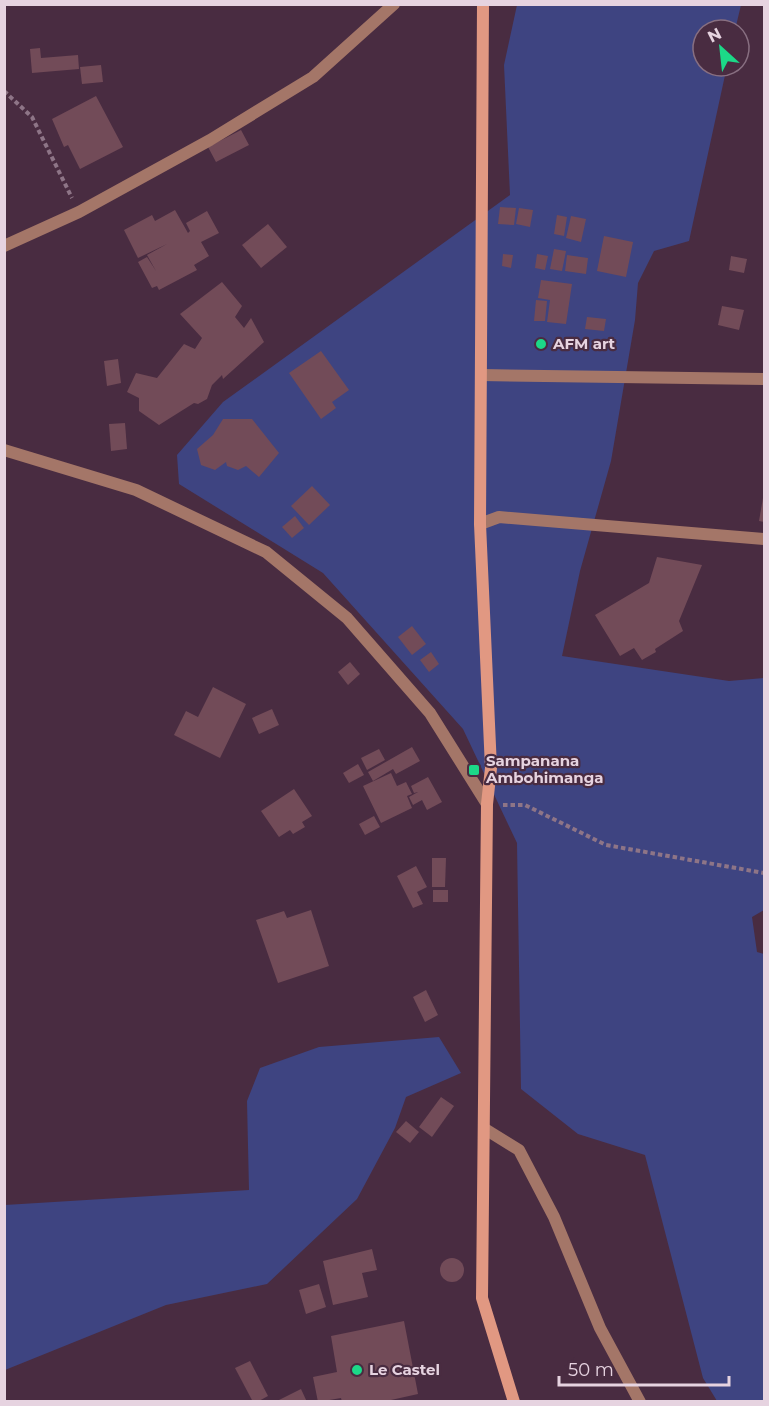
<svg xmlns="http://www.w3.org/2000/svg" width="769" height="1406" viewBox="0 0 769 1406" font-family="Montserrat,sans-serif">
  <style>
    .green { fill: #3e4481 }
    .building { fill: #724b58 }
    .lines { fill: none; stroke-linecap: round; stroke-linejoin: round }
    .path { stroke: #8e7587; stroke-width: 4; stroke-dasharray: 4.5 3; stroke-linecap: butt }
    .minor { stroke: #a47668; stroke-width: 12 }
    .tertiary { stroke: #a47668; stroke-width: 12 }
    .secondary { stroke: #e19882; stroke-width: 12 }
    .poi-dot { fill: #1cd988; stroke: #492c41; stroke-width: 2 }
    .labels { text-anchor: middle; stroke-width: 4.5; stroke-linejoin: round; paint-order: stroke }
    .poi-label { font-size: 15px; font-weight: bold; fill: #e6d3e0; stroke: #492c41; text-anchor: start }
  </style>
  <rect width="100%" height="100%" fill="#492c41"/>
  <g class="green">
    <path d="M517 5H741L735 30H703V66H727L689 241 654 251 638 283 635 320 611 461 580 571 562 656 729 681 764 678V910L752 917 757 952 764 954V1401H717L703 1378 645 1155 578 1134 521 1089 517 843 463 729 323 573 179 484 177 455 223 402 510 195 504 65Z"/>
    <path d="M439 1037 461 1073 406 1097 395 1128 357 1199 267 1284 166 1305 5 1370V1205L249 1190 247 1101 260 1068 319 1047Z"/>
  </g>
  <g class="building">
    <path d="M40 48 41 58 78 55 79 69 32 73 30 49Z"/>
    <path d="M101 65 103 82 82 84 80 67Z"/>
    <path d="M96 96 123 147 80 169 68 145 64 147 52 119Z"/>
    <path d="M241 130 249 145 216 162 208 147Z"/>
    <path d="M500 207 516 208 514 225 498 224Z"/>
    <path d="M519 208 533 210 530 227 516 224Z"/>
    <path d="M175 210 188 233 190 231 186 223 207 211 219 233 201 242 209 256 194 265 197 270 159 290 157 286 152 288 138 262 147 257 156 271 147 255 167 244 138 258 124 230 152 215 155 221Z"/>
    <path d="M557 215 567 217 564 236 554 234Z"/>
    <path d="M571 216 586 219 581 242 566 238Z"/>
    <path d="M268 224 287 247 261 268 242 245Z"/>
    <path d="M604 236 633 242 626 277 597 271Z"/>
    <path d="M554 249 566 251 562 271 550 269Z"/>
    <path d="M503 254 513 255 511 268 502 266Z"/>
    <path d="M537 254 548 256 545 270 535 268Z"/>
    <path d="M567 255 588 258 586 274 565 271Z"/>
    <path d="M731 256 747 259 744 273 729 270Z"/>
    <path d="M541 280 572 284 566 324 547 322 550 300 538 298Z"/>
    <path d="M222 282 242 306 235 317 244 328 251 318 264 342 223 379 222 375 212 385 207 399 198 404 194 403 159 425 139 411V398L127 392 136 373 157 378 184 344 195 349 202 338 180 314Z"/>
    <path d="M536 300 547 301 545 321H534Z"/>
    <path d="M722 306 744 310 739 330 718 325Z"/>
    <path d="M587 317 606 319 604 331 585 329Z"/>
    <path d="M321 351 349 390 332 402 336 408 321 419 289 373Z"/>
    <path d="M118 359 121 383 107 386 104 361Z"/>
    <path d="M223 419H252L279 453 259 477 246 466 238 470 227 466 226 462 215 470 201 465 197 449 213 435Z"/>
    <path d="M125 423 127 449 111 451 109 424Z"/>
    <path d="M312 486 330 505 309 525 291 506Z"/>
    <path d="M763 498H764V522L759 521Z"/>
    <path d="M295 516 304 528 292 538 282 527Z"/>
    <path d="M657 557 702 565 679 621 683 631 655 649 656 652 642 660 634 648 620 656 595 615 649 583Z"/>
    <path d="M412 626 426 644 412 655 398 637Z"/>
    <path d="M431 652 439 664 429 672 420 660Z"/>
    <path d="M350 662 360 674 348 685 338 672Z"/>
    <path d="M213 687 246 704 220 758 174 735 186 711 198 717Z"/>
    <path d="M272 709 279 725 259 734 252 718Z"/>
    <path d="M412 747 420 761 396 774 393 769 373 781 368 772Z"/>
    <path d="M379 749 385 760 367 770 361 758Z"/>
    <path d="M358 764 364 775 349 783 343 773Z"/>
    <path d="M391 773 397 786 406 782 412 794 407 796 412 808 381 823 363 786Z"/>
    <path d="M428 777 442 802 427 810 422 800 413 805 409 797 418 792 414 793 411 786Z"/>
    <path d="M294 789 312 816 302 822 305 827 293 834 290 830 279 837 261 811Z"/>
    <path d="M374 816 380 827 365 835 359 824Z"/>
    <path d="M432 858H446L445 887H432Z"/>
    <path d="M416 866 427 887 417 892 423 904 413 908 397 876Z"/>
    <rect x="433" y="890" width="15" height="12"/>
    <path d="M311 910 329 966 278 983 256 920 284 911 287 918Z"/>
    <path d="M426 990 438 1015 425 1022 413 997Z"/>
    <path d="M441 1097 454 1106 432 1137 419 1127Z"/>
    <path d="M406 1121 419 1132 410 1143 396 1132Z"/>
    <path d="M372 1249 377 1270 362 1273 368 1297 333 1305 323 1261Z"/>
    <circle cx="452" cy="1270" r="12"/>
    <path d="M319 1284 326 1307 306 1314 299 1290Z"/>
    <path d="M404 1321 418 1394 382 1402H342L341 1398 318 1402 313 1377 337 1372 331 1336Z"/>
    <path d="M250 1361 268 1396 257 1402H253L235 1368Z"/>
    <path d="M301 1389 307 1402H275Z"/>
  </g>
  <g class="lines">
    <g class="path">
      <path d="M4 91 32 117 72 198"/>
      <path d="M503 805H525L606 845 764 873"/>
    </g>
    <g class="minor">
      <path d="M4 246 79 212 210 140 313 77 394 4"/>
      <path d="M481 375 764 379"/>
      <path d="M480 524 499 517 764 539"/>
      <path d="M485 1129 519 1150 554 1217 600 1328 640 1402"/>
    </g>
    <path class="tertiary" d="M4 450 136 490 266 552 347 618 430 713 487 804"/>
    <path class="secondary" d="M483 4 480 524 491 768 487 804 482 1298 514 1402"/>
  </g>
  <g class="poi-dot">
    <circle cx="541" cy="344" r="6"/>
    <rect x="468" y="764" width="12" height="12" rx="3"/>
    <circle cx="357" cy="1370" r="6"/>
  </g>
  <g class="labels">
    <g class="poi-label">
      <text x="553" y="349">AFM art</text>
      <text x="486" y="766">Sampanana<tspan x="486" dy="17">Ambohimanga</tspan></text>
      <text x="369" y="1375">Le Castel</text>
    </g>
  </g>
  <rect width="769" height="1406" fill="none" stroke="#e6d3e0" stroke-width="12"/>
  <g transform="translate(721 48) rotate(333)"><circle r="28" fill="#492c41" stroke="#886f81" stroke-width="1.5"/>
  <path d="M0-4.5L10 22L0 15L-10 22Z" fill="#1cd988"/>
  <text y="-9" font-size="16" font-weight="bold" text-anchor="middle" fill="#e6d3e0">N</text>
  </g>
  <path d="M559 1376v9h170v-9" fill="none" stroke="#e6d3e0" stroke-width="3"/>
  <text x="568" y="1376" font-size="18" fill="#e6d3e0" stroke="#492c41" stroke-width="4.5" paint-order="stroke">50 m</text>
</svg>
